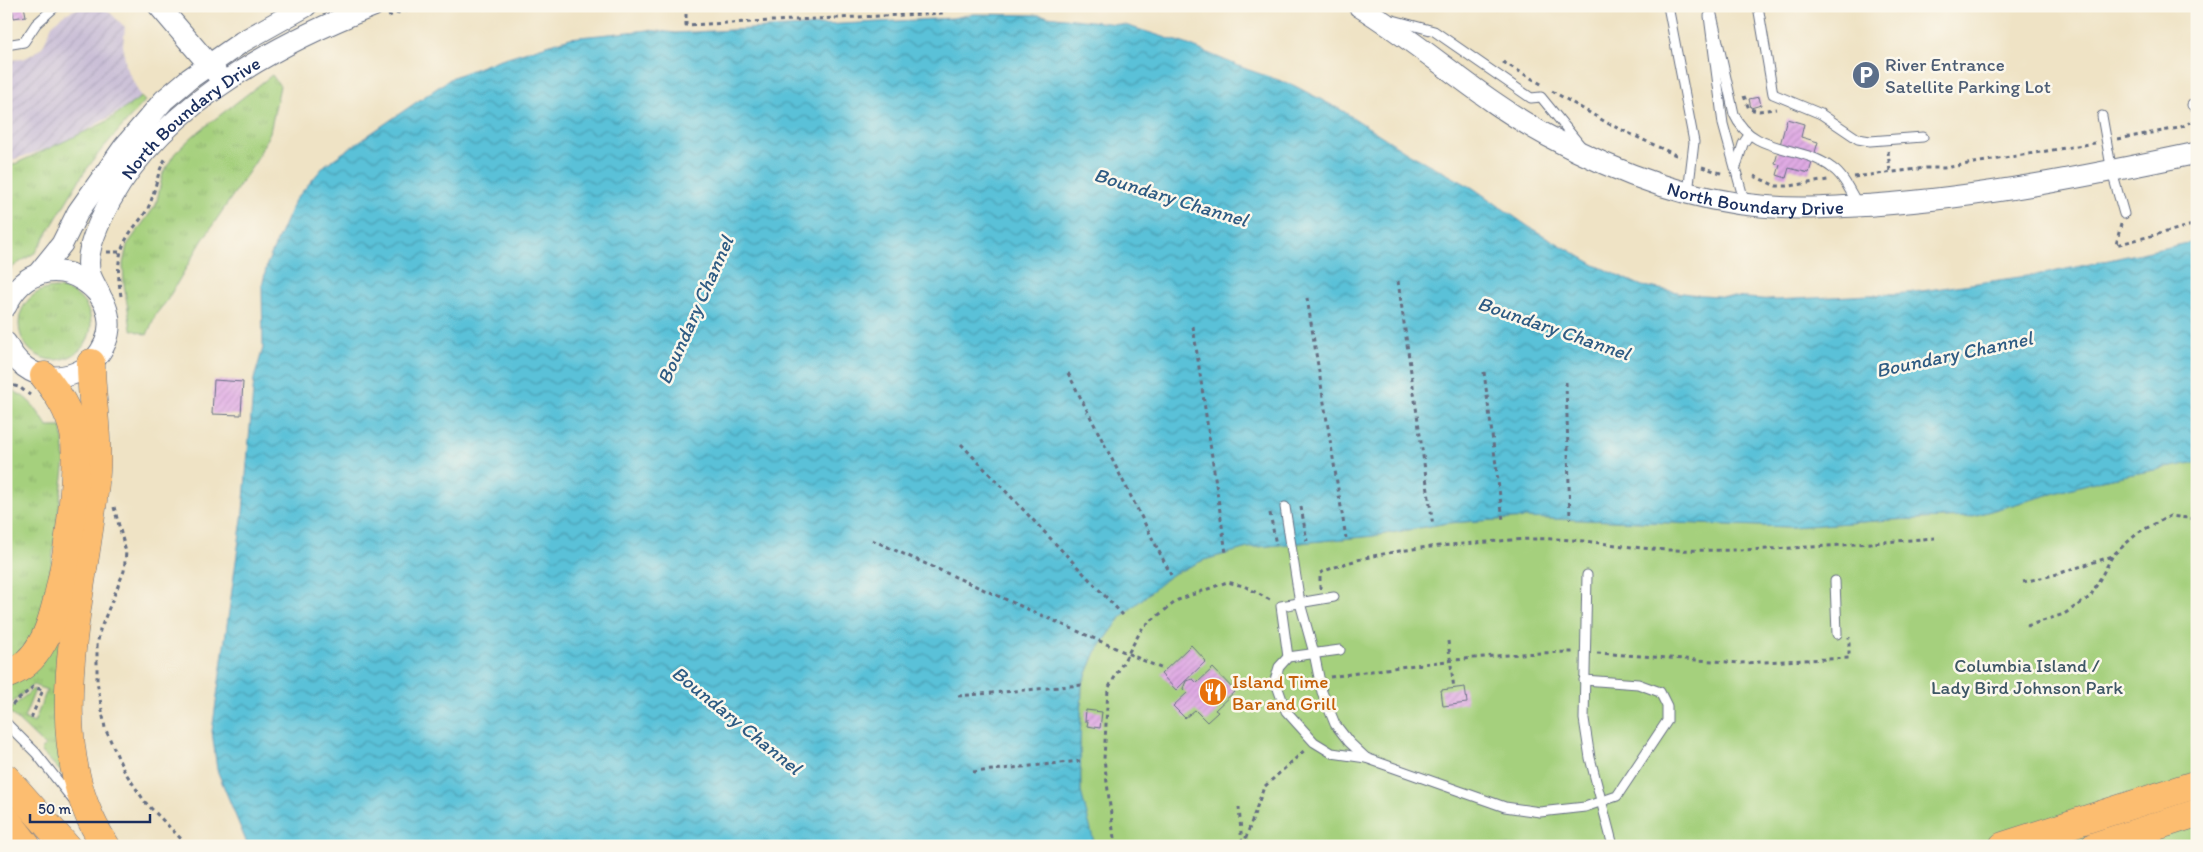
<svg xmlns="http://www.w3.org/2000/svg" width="2203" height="852" viewBox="0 0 2203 852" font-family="Itim,sans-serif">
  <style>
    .industrial { fill: url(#industrial-furrows) }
    .grass { fill: url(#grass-tufts); stroke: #60806e }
    .park { fill: #a5d07d; stroke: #60806e }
    .water { fill: url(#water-waves); stroke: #3a789b }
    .building { fill: url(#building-hatch) }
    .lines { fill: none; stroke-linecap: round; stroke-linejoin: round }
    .service-casing { stroke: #656e82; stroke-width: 11 }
    .tertiary-casing { stroke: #656e82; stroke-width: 23 }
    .motorway-casing { stroke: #656e82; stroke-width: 29 }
    .path { stroke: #656e82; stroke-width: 3; stroke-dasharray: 4 4; stroke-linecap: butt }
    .service { stroke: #fff; stroke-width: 9 }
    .tertiary { stroke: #fff; stroke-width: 21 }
    .motorway { stroke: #fcbd6f; stroke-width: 28 }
    .labels { text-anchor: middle; stroke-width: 5; stroke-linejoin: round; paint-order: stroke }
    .service-label { font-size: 19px; fill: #4e5e75; stroke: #fbf7ec; text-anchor: start }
    .street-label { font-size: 19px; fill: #1b2f5e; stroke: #fbf7ec }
    .park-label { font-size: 19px; fill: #3e5766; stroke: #fbf7ec }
    .food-label { font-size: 19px; fill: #c56008; stroke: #fbf7ec; text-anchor: start }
    .water-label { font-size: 20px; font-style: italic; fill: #2e5b83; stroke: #fbf7ec }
  </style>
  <defs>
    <pattern id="industrial-furrows" width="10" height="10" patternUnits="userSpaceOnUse" patternTransform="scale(1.25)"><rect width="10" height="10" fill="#cabfd7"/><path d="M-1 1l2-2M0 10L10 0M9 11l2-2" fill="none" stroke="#ada4bb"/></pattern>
    <pattern id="grass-tufts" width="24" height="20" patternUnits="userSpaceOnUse" patternTransform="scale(1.25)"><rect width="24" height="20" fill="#a5d07d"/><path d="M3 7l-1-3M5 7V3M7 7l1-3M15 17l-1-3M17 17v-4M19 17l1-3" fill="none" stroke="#8db36e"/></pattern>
    <pattern id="water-waves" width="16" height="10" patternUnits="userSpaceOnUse" patternTransform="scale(1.25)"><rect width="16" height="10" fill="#5ac1d8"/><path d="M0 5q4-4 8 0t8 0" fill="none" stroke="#4a9db2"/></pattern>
    <pattern id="building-hatch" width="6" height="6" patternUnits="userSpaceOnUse" patternTransform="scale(1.25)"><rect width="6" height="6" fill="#e0abe4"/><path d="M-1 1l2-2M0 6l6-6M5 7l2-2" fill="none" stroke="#c093c6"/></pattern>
  </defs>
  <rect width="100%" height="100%" fill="#fbf7ec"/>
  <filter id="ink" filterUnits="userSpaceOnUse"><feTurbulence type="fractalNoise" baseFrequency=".02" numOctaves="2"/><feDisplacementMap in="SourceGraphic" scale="10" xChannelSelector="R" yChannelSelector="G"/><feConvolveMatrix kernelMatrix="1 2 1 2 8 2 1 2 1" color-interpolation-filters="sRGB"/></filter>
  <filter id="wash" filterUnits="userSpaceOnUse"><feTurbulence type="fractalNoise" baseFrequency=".0096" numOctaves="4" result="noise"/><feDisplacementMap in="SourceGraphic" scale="20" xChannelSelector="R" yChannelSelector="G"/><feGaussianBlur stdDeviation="1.12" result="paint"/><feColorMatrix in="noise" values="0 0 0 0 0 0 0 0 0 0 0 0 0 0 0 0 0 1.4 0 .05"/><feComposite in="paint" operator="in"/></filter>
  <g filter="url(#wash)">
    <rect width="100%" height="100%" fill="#efe3c5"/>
    <path class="industrial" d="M6 6H10V60L23 59 35 53 43 46 52 25 63 15 83 6H103L125 27 123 45 126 67 141 97 134 103 62 144 6 162Z"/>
    <g class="grass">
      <path d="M272 75 280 86 270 132 256 161 202 241 166 302 156 314 147 335 131 329 124 284 123 264 127 245 156 205 163 173 175 153 193 136Z"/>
      <path d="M141 97 145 101 102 149 83 174 36 252 14 266 6 273V168L104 123Z"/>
      <circle cx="55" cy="324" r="36"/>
      <path d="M6 390C26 391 38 412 48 427H62L65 461 48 593 38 626 22 652 6 665Z"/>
      <path d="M62 621 64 770 62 773 41 751 45 746 8 711 33 689 35 690 24 718 34 723 47 690 33 685 6 708V686Z"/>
    </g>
    <path class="park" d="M2197 462V846H1095L1093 841 1081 792 1080 743 1082 685 1096 652 1123 615 1171 575 1204 560 1247 548 1373 536 1447 523 1526 518 1792 527 1889 520 1969 517 2101 480Z"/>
    <path class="water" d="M973 14 1039 15 1125 25 1186 44 1246 69 1293 85 1343 111 1408 153 1473 188 1529 227 1595 265 1642 286 1689 294 1776 300 1907 293 2048 273 2197 241V462L2101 480 1969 517 1889 520 1792 527 1526 518 1447 523 1373 536 1247 548 1204 560 1171 575 1123 615 1096 652 1082 685 1080 743 1081 792 1095 846H248L217 770 212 731 243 512 254 379 263 348 262 287 267 264 295 200 325 165 453 77 498 60 570 38 648 30 676 33 953 18Z"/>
    <g id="blocks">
      <g class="building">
        <path d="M24 6 26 16 14 18 12 8Z"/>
        <path d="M1759 97 1761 105 1751 108 1749 99Z"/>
        <path d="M1787 119 1804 124 1801 137 1818 142 1809 173 1789 168 1786 178 1777 175 1780 165 1775 163Z"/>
        <path d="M214 380 243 382 241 415 212 414Z"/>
        <path d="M1191 645 1206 661 1176 690 1161 674Z"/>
        <path d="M1213 668 1235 691 1215 710 1218 712 1207 722 1195 710 1185 718 1173 706 1187 693 1183 689 1186 681 1193 679 1197 683Z"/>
        <path d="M1465 687 1467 703 1443 706 1441 690Z"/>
        <path d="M1086 710 1102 712 1100 728 1087 726 1088 721H1085Z"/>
      </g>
    </g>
  </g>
  <g filter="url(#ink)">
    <use href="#blocks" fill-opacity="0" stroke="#656e82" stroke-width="1"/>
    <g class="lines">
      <defs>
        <g id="service">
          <path d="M1668 6 1694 142 1688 193"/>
          <path d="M1710 6 1734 114C1752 155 1801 144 1832 168 1844 176 1851 193 1858 205"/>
          <path d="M1758 6 1773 94 1821 114 1858 139 1870 141 1923 137"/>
          <path d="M1709 16 1723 124 1745 204"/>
          <path d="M1393 20 1434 31 1531 98 1541 97 1580 145"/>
          <path d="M6 45 24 42 36 24 56 6"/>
          <path d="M2192 105 2197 104"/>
          <path d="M2102 116 2112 172 2124 214"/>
          <path d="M1736 167 1743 144 1749 135"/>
          <path d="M1285 507 1300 603 1314 653 1322 692 1335 724 1349 742 1366 758"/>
          <path d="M1587 575 1584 719 1590 758 1613 846"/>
          <path d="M1835 581 1837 634"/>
          <path d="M1340 650 1288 657 1279 667 1275 680 1286 711 1314 742 1332 753 1366 758 1505 807 1540 812 1585 807 1617 796 1667 721V706L1660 692 1638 684 1584 680"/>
          <path d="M1288 657 1281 606 1334 597"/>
          <path d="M6 723 36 753 73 800"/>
        </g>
        <g id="tertiary">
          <path d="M159 6 217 74"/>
          <path id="s1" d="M1359 6C1424 46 1481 100 1548 136 1613 171 1687 200 1761 206 1798 210 1836 207 1873 205 1984 197 2088 176 2197 153"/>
          <path d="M37 275 62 244 78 212 124 147 164 100 189 79 242 42 306 6"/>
          <path id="s2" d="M100 295C97 288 92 281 90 274 85 256 94 235 101 219 148 114 270 46 373 6"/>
          <path d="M6 306C42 228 148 299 94 360 83 372 68 377 53 377 31 376 15 362 6 343"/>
        </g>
        <g id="motorway">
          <path d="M91 363C91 400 99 436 96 472 87 589 34 741 106 846"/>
          <path d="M6 675C22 669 34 658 42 643 63 608 81 473 74 433 69 410 58 394 44 376"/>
          <path d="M6 778 66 846"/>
          <path d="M6 819 27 846"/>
          <path d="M2003 846 2197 784"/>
          <path d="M2095 846 2197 813"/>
        </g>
      </defs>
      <use href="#service" class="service-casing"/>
      <use href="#tertiary" class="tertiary-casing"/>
      <use href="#motorway" class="motorway-casing"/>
      <g class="path">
        <path d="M686 6V25L945 13V6"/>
        <path d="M388 16 418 6"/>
        <path d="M1503 62 1543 85"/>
        <path d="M1552 91 1609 124 1680 157"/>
        <path d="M1744 96 1749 109 1759 111 1776 109"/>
        <path d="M2118 139 2179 128 2197 119"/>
        <path d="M1888 151 1890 172"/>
        <path d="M1702 167 1724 174"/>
        <path d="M1754 176 1776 186H1790L1828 180"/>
        <path d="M1854 177 1926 168H1944L2095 143"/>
        <path d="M2121 224 2116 245 2197 224"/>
        <path d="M107 252H119"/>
        <path d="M1398 281 1433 526"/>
        <path d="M121 296C117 271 116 252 132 230 137 223 144 216 148 208 156 192 156 173 166 158"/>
        <path d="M1307 298 1346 538"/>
        <path d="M1193 326 1226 553"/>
        <path d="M1484 372 1503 520"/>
        <path d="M1068 373 1171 575"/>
        <path d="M1566 382 1570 519"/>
        <path d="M6 384 19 387 30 395"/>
        <path d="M961 444 1123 615"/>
        <path d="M114 507 126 552 124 571 100 630 97 646V681L105 728 123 769 145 802 188 846"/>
        <path d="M1301 507 1307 541"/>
        <path d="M1270 513 1276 545"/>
        <path d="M872 540 1165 670"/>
        <path d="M2023 582 2054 575 2113 556"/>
        <path d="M1320 589V573C1369 552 1422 547 1475 543 1501 541 1528 538 1554 539 1593 540 1632 549 1671 550 1759 552 1847 545 1935 538"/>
        <path d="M2027 626 2064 614 2090 597 2113 555 2139 532 2170 516 2197 519"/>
        <path d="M1448 641 1454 689"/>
        <path d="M1597 653 1741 663 1849 658V637"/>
        <path d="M1330 677C1412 665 1492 653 1574 652"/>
        <path d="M958 696 1082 685"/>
        <path d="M6 710 33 687 43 690 31 718"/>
        <path d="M973 772 1080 761"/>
        <path d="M1239 807 1242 845"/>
        <path d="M1115 846 1104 759 1108 689 1143 627 1178 600 1227 582 1244 586 1272 601"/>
        <path d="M1243 846 1264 787 1306 749"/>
      </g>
      <use href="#service" class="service"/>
      <use href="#tertiary" class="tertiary"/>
      <use href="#motorway" class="motorway"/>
    </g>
  </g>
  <defs>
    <symbol id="parking-disc" viewBox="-11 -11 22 22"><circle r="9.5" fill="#5c6f8a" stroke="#fbf7ec"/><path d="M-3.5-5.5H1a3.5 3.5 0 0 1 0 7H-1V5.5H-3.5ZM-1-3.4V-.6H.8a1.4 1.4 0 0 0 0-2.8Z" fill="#fff"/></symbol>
    <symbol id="restaurant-disc" viewBox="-11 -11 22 22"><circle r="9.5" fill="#e8710a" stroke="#fbf7ec"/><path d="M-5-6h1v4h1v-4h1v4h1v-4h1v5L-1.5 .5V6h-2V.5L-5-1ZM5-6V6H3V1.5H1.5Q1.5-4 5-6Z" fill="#fff"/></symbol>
  </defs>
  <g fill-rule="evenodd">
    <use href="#parking-disc" x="1850" y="59" width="32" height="32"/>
    <use href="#restaurant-disc" x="1197" y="676" width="32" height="32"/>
  </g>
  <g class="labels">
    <g class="service-label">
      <text x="1885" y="71">River Entrance<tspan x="1885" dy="22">Satellite Parking Lot</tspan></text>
    </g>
    <g class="street-label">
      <text dy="7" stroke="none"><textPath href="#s2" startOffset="218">North Boundary Drive</textPath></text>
      <text dy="7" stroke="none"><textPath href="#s1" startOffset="449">North Boundary Drive</textPath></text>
    </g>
    <g class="park-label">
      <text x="2027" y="672">Columbia Island /<tspan x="2027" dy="22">Lady Bird Johnson Park</tspan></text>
    </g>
    <g class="food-label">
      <text x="1232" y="688">Island Time<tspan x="1232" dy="22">Bar and Grill</tspan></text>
    </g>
    <g class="water-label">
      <text transform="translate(1171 197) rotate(17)" y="7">Boundary Channel</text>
      <text transform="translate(695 310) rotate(-66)" y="7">Boundary Channel</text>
      <text transform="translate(1554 328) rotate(19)" y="7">Boundary Channel</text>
      <text transform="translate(1954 354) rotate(-12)" y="7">Boundary Channel</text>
      <text transform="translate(737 720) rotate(39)" y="7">Boundary Channel</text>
    </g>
  </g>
  <rect width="2203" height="852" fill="none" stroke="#fbf7ec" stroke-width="25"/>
  <path d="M30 814v8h120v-8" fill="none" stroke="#1b2f5e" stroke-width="2.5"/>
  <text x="38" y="814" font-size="15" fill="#1b2f5e" stroke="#fbf7ec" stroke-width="4" paint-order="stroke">50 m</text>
</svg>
